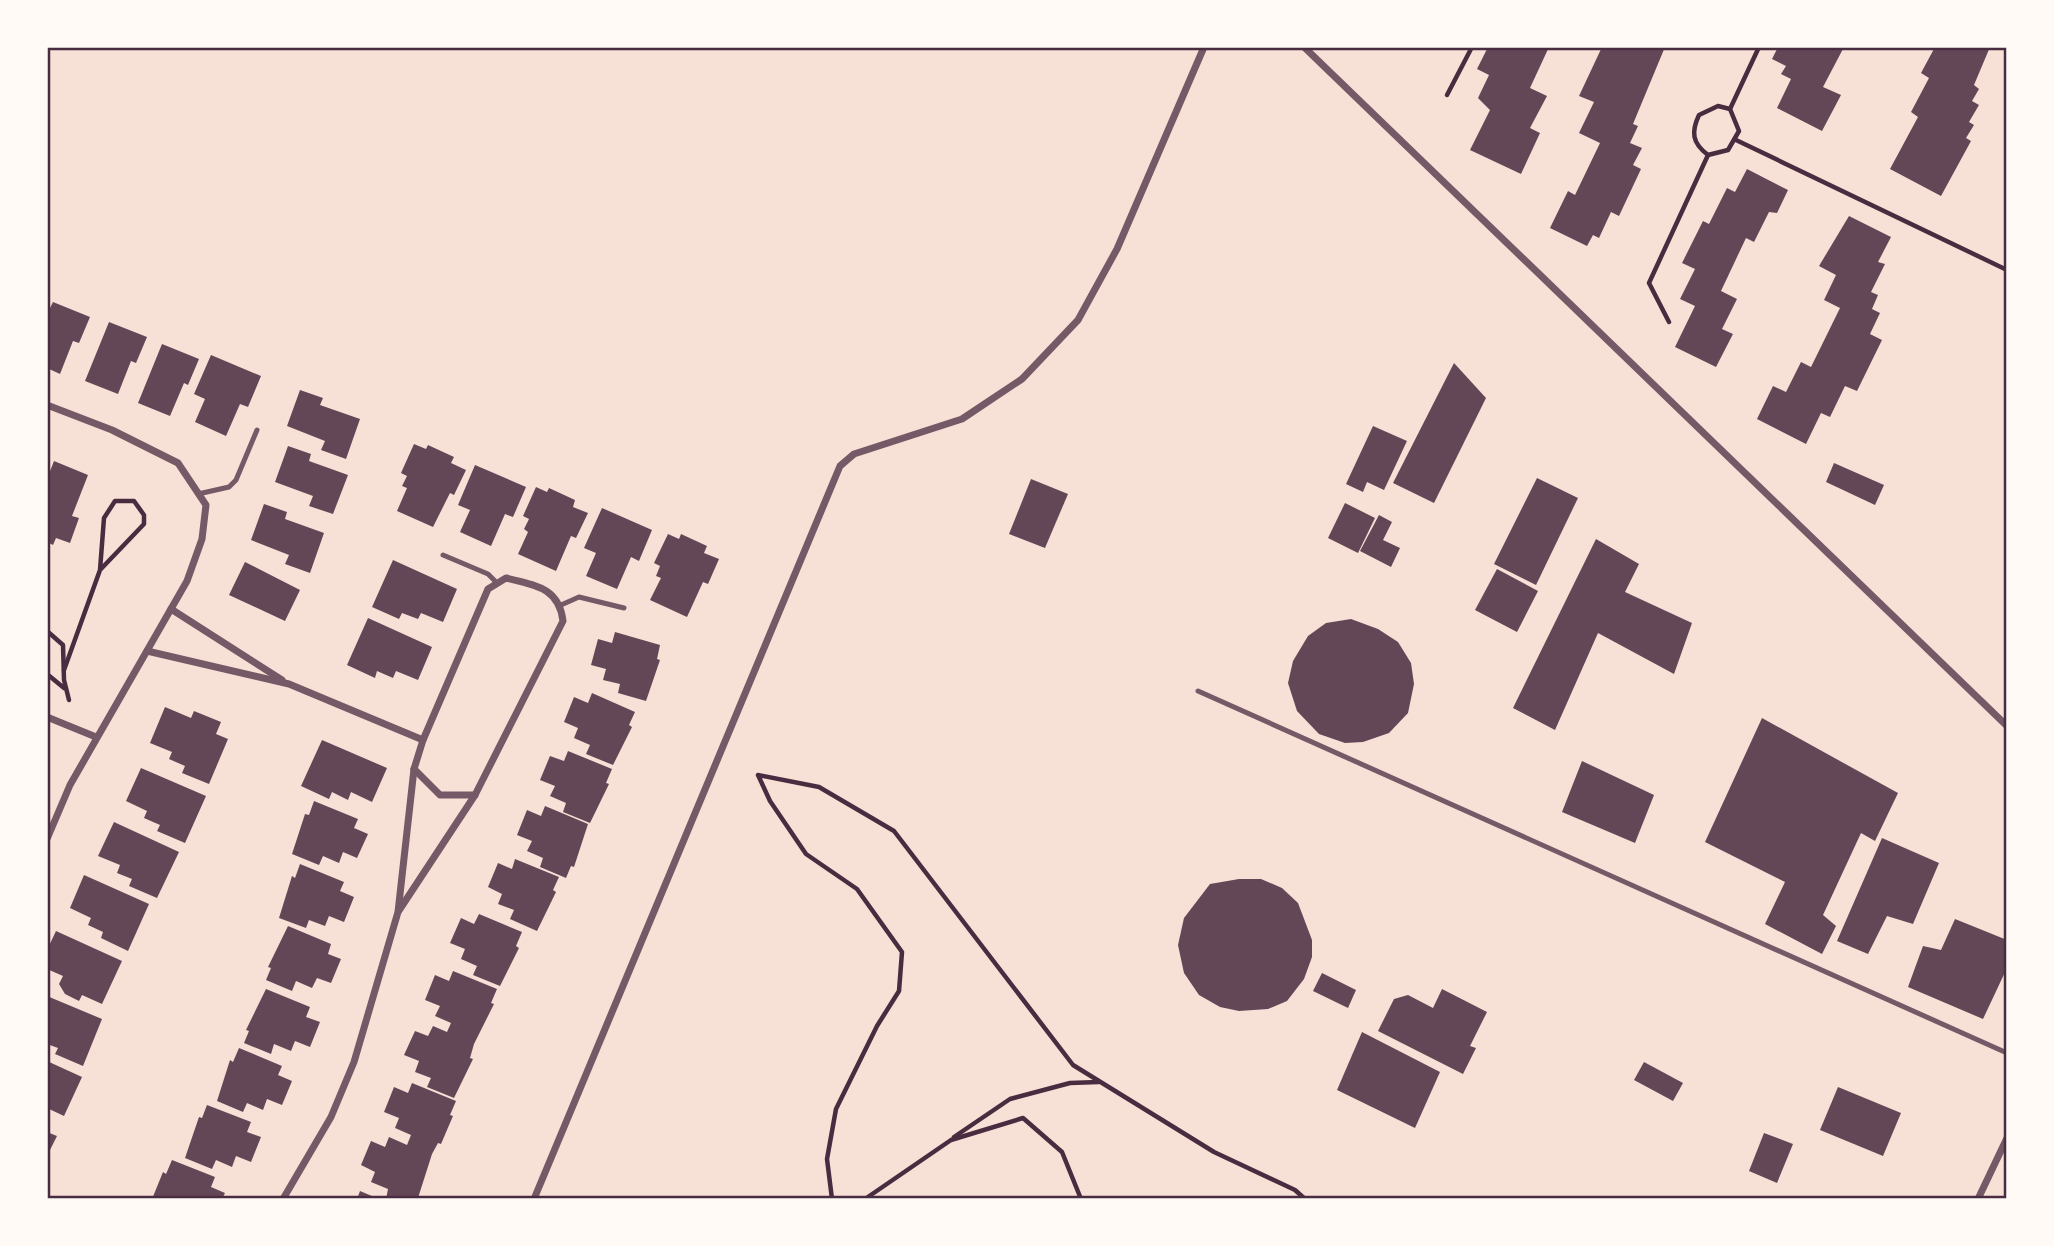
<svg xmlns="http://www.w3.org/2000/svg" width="2054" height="1246" viewBox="0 0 2054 1246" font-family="'PT Sans',sans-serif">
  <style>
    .building { fill: #644757 }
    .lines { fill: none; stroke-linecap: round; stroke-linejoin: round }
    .path { stroke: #4a2c40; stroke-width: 4.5 }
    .service { stroke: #755966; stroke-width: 5 }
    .minor { stroke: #755966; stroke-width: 7 }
    .neatline { fill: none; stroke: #4a2c40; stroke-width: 2.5 }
  </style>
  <rect width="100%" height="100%" fill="#f7e1d7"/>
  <g class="building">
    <path d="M1488 47H1549L1530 88 1547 96 1530 128 1540 133 1521 174 1470 150 1490 110 1478 98 1489 75 1477 69Z"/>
    <path d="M1602 47H1665L1633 124 1638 126 1630 143 1642 148 1633 165 1641 169 1619 216 1611 212 1599 238 1593 235 1587 246 1550 228 1568 191 1575 195 1600 143 1579 133 1594 102 1579 96Z"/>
    <path d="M1778 47H1844L1823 87 1841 95 1822 131 1777 108 1791 79 1781 74 1786 66 1772 59Z"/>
    <path d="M1935 47H1990L1974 85 1979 89 1972 101 1979 105 1969 122 1974 125 1966 138 1971 141 1941 196 1890 169 1918 117 1911 112 1929 78 1921 73Z"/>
    <path d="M1747 169 1788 190 1777 213 1769 212 1754 242 1746 238 1721 291 1737 299 1722 329 1733 334 1716 367 1675 347 1695 306 1680 299 1695 269 1682 263 1703 221 1709 224 1727 188 1735 192Z"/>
    <path d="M1849 216 1891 237 1878 262 1885 264 1871 292 1878 295 1872 309 1880 313 1870 334 1882 340 1857 391 1845 386 1830 417 1821 413 1806 444 1757 419 1773 386 1786 392 1801 362 1811 367 1840 308 1824 300 1836 275 1819 266Z"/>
    <path d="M53 302 90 317 79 343 73 341 60 374 47 368V314Z"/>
    <path d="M109 322 147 337 136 363 131 361 118 394 85 381Z"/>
    <path d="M162 344 199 359 188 385 184 383 170 416 138 403Z"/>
    <path d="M211 355 261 376 248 407 240 404 226 436 195 422 205 399 194 394Z"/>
    <path d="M1454 363 1486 398 1434 503 1393 483Z"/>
    <path d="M300 390 323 398 320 405 360 419 346 459 321 450 325 441 287 426Z"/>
    <path d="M1373 426 1407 441 1384 490 1367 482 1363 492 1346 484Z"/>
    <path d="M414 444 426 449 428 445 454 457 451 463 466 470 454 495 450 493 433 527 397 511 407 488 402 486 407 476 401 473Z"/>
    <path d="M288 446 311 454 309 461 348 475 333 514 309 506 313 496 275 482Z"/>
    <path d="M54 461 88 475 72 516 79 518 70 543 56 538 53 545 47 542V479Z"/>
    <path d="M1834 463 1884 485 1875 505 1826 482Z"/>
    <path d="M475 465 526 487 513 517 505 514 491 546 460 532 470 510 458 505Z"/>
    <path d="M1537 478 1578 498 1536 585 1494 564Z"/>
    <path d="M1031 479 1068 494 1045 548 1009 534Z"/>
    <path d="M536 487 547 492 549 488 575 500 573 507 588 513 576 538 571 536 556 571 518 554 528 532 524 529 529 519 523 516Z"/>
    <path d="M1345 503 1375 518 1358 553 1328 538Z"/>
    <path d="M264 504 287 512 285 519 324 533 310 573 285 564 289 555 251 540Z"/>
    <path d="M602 508 652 530 639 561 631 557 617 589 586 576 596 553 584 548Z"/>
    <path d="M1379 515 1392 522 1383 540 1400 548 1391 567 1360 551Z"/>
    <path d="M668 534 679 539 681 534 707 546 704 553 719 559 708 584 703 582 687 617 650 600 661 578 656 576 660 566 654 563Z"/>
    <path d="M1596 539 1639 564 1625 592 1692 623 1674 674 1598 633 1555 730 1513 708Z"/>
    <path d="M393 560 457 589 443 622 421 613 418 619 402 613 399 619 372 607Z"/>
    <path d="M245 562 300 590 285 621 229 595Z"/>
    <path d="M1497 569 1538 591 1517 632 1475 610Z"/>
    <path d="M368 618 432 647 418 680 396 671 393 678 377 671 375 678 347 665Z"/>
    <path d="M1351 619 1378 629 1398 642 1411 663 1414 684 1408 713 1389 733 1363 742 1345 743 1319 734 1297 711 1288 683 1293 661 1308 636 1326 623Z"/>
    <path d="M615 632 660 645 657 659 660 660 646 701 618 693 620 684 603 680 606 669 591 665 598 639 612 643Z"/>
    <path d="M592 693 635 712 629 725 632 727 613 765 586 754 590 745 574 738 578 728 564 722 574 697 588 703Z"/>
    <path d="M165 707 191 718 194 711 221 722 216 734 228 739 209 784 182 773 185 766 169 759 172 752 150 743Z"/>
    <path d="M1762 718 1898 793 1875 841 1861 833 1823 915 1836 926 1822 954 1765 924 1785 882 1705 842Z"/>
    <path d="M322 740 387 768 372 802 351 792 348 800 332 792 329 799 301 786Z"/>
    <path d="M568 751 612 769 606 783 609 784 590 823 563 812 566 803 550 796 555 786 540 780 550 756 564 761Z"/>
    <path d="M1582 761 1654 795 1635 843 1562 812Z"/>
    <path d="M141 768 206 796 185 843 157 831 160 825 144 818 147 811 126 801Z"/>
    <path d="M314 801 358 819 354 828 368 834 357 858 343 852 339 863 323 856 319 865 292 854 305 814 309 815Z"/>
    <path d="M545 806 588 824 574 867 571 866 566 878 540 867 543 858 527 851 532 841 517 835 527 810 541 816Z"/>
    <path d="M114 822 179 852 157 898 129 886 132 879 117 873 120 865 98 856Z"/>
    <path d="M1882 838 1939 863 1913 924 1887 916 1868 954 1837 941Z"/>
    <path d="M515 859 559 877 553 890 556 892 537 931 510 919 514 910 498 904 502 894 488 887 498 863 512 869Z"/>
    <path d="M300 864 344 882 340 891 354 897 344 922 329 916 325 926 309 920 306 928 279 918 292 876 295 878Z"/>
    <path d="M84 875 149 904 128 951 101 938 103 932 88 925 91 918 70 908Z"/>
    <path d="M1239 879H1261L1282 888 1298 903 1312 940V957L1304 979 1287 1001 1268 1009 1239 1011 1220 1007 1199 995 1184 973 1178 945 1184 918 1210 884Z"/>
    <path d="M479 914 522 932 516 946 519 948 500 986 473 975 477 966 461 959 465 949 450 943 461 918 474 924Z"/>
    <path d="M1955 919 2007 940V968L1983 1019 1908 987 1923 946 1941 950Z"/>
    <path d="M288 926 331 944 328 954 341 959 331 983 317 978 312 988 296 981 292 991 266 980 271 968 268 967Z"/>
    <path d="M56 931 122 961 102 1004 82 995 79 1001 65 994 59 984 63 976 47 969V950Z"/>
    <path d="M453 971 497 989 491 1003 494 1004 474 1044 470 1058 473 1059 454 1098 427 1087 431 1078 415 1072 419 1061 404 1055 415 1031 428 1036 433 1026 447 1032 451 1023 435 1016 440 1006 425 1000 435 975 449 981Z"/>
    <path d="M1322 973 1356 990 1348 1008 1313 991Z"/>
    <path d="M266 989 310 1007 306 1017 320 1022 310 1047 295 1041 291 1051 274 1044 271 1054 244 1043 249 1031 246 1030Z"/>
    <path d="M1442 989 1487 1012 1470 1046 1476 1048 1463 1074 1378 1031 1394 999 1408 995 1433 1008Z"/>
    <path d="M47 996 102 1019 83 1066 55 1054 58 1048 47 1044Z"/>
    <path d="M1362 1032 1440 1072 1415 1128 1337 1090Z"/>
    <path d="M239 1048 282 1066 278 1075 292 1081 282 1105 267 1099 263 1110 247 1103 243 1112 217 1101 230 1060 233 1062Z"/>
    <path d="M47 1061 82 1077 64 1116 47 1108Z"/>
    <path d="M1644 1062 1683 1083 1673 1101 1634 1080Z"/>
    <path d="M412 1083 456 1101 450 1115 453 1116 441 1144 438 1143 432 1154 418 1198 386 1199 388 1189 371 1182 375 1172 361 1165 371 1141 385 1147 389 1137 407 1145 411 1135 395 1128 399 1118 384 1112 394 1087 408 1093Z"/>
    <path d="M1838 1087 1901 1113 1883 1156 1820 1130Z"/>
    <path d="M207 1105 251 1122 247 1132 261 1137 251 1162 236 1156 232 1167 216 1160 212 1169 185 1158 199 1117 202 1118Z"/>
    <path d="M47 1132 57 1136 47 1156Z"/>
    <path d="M1764 1133 1793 1144 1777 1183 1749 1171Z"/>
    <path d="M172 1160 215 1177 211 1187 225 1193 222 1199H152L163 1172 166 1174Z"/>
    <path d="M360 1191 379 1199H357Z"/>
  </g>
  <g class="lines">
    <g class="path">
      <path d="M1447 95 1472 47"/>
      <path d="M1718 106 1730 109 1739 131 1728 150 1708 155C1692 143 1691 132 1699 115Z"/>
      <path d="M1730 109 1759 47"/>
      <path d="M1736 140 2007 270"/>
      <path d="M1669 322 1649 283 1708 155"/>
      <path d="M47 631 63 645 64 680 69 700"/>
      <path d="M64 670 100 570 144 524V515L134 501H115L104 518 100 570"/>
      <path d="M47 674 64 688"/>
      <path d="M954 1137 1010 1099 1070 1083 1099 1082"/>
      <path d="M832 1199 827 1159 836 1109 877 1026 899 991 902 952 857 889 806 854 770 801 758 775 819 787 894 831 1073 1065 1214 1152 1295 1190 1305 1199"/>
      <path d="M865 1199 951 1140 1023 1118 1062 1152 1081 1199"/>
    </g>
    <g class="service">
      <path d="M198 494 229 487 236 480 257 430"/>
      <path d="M443 555 488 574 495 581"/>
      <path d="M561 605 579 597 624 608"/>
      <path d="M1198 691 2007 1053"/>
    </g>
    <g class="minor">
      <path d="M1304 47 2007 726"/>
      <path d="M47 405 112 430 178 463 206 505 202 539 187 581 70 785 47 839"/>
      <path d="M171 609 282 680"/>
      <path d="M147 651 289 684 423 740"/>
      <path d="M47 717 96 737"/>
      <path d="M414 769 440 795H475"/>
      <path d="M283 1199 331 1117 354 1062 398 912 414 769 423 740 488 589 506 578C534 585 559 587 563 621L475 795 398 912"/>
      <path d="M534 1199 840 466 854 454 962 419 1022 379 1078 320 1117 249 1204 47"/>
      <path d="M1978 1199 2007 1138"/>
    </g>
  </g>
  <rect width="2054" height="1246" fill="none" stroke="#fffaf5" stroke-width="98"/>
  <rect x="49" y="49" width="1956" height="1148" class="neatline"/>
</svg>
